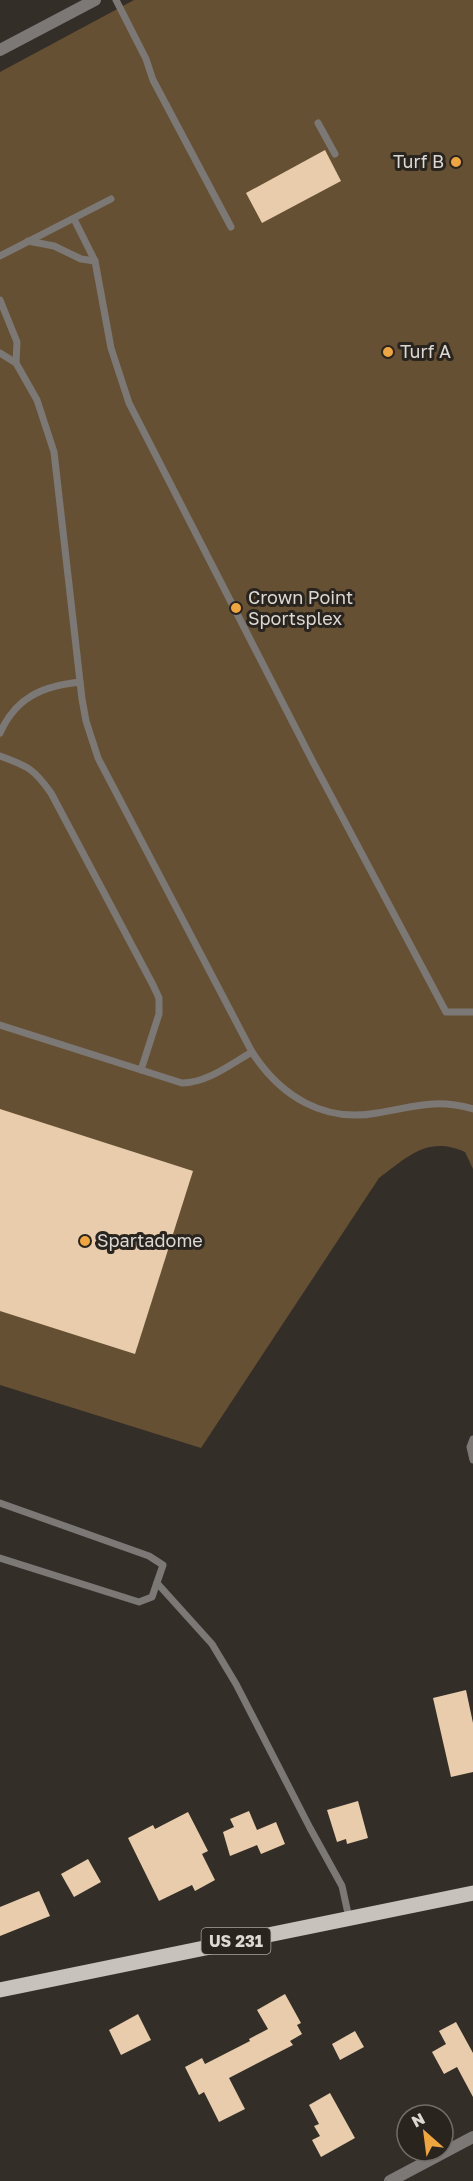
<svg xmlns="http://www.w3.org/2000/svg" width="473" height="2181" viewBox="0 0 473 2181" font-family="'Golos Text',sans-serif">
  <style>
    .green { fill: #665034 }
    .building { fill: #e8ccab }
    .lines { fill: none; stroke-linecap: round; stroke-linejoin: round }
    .service { stroke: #7b7875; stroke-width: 7 }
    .minor { stroke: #7b7875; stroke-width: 12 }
    .tertiary { stroke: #7b7875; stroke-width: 12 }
    .primary { stroke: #c7c2bb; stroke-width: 15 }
    .poi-dot { fill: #f0a63e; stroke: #29241e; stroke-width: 2 }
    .labels { text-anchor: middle; stroke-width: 6; stroke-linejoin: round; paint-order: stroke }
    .shield { fill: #29241e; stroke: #a6a39e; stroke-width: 1.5 }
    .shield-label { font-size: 16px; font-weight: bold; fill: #dcd9d5 }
    .poi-label { font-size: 18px; fill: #dcd9d5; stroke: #29241e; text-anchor: start }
  </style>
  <rect width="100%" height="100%" fill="#332e28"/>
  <path class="green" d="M134 0H473V1169L465 1152C428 1135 407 1157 379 1178L201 1448 0 1385V72Z"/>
  <g class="building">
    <path d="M325 150 341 181 262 223 246 193Z"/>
    <path d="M0 1109 193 1171 135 1354 0 1311Z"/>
    <path d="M466 1690 473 1723V1772L451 1777 433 1698Z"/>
    <path d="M358 1801 368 1838 347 1844 346 1839 337 1842 327 1810Z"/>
    <path d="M249 1811 257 1830 276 1822 285 1844 261 1854 257 1845 230 1856 223 1832 234 1827 230 1819Z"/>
    <path d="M188 1812 208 1851 202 1854 215 1880 195 1891 192 1885 159 1901 128 1838 153 1825 155 1829Z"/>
    <path d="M88 1859 101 1882 74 1897 61 1874Z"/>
    <path d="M39 1891 50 1916 0 1936V1907Z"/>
    <path d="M285 1994 301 2023 297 2025 302 2034 290 2041 293 2045 229 2078 245 2109 219 2122 204 2092 199 2095 185 2067 202 2058 205 2064 250 2041 249 2039 268 2029 257 2010Z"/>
    <path d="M138 2014 151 2040 121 2055 109 2030Z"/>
    <path d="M456 2022 473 2053V2097L457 2067 444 2074 432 2052 446 2044 439 2031Z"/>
    <path d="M355 2031 364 2047 340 2060 332 2044Z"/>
    <path d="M330 2093 355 2138 321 2157 312 2140 320 2136 314 2126 319 2124 309 2105Z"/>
  </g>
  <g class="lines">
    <g class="service">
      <path d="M116 0 146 59 153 80 231 227"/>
      <path d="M318 123 335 154"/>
      <path d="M74 219 95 261 111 348 129 403 313 762 446 1012H473"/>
      <path d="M28 241 54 246 81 259 95 261"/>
      <path d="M0 256 111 199"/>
      <path d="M0 300 17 342 16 363 37 400 54 452 82 699 86 721 98 758 252 1052C280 1096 324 1123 377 1113 414 1107 435 1098 473 1109"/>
      <path d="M0 353 16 363"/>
      <path d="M0 733C16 697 43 686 80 682"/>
      <path d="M0 756C28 766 34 769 51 793L153 985 159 998V1014L141 1070"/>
      <path d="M0 1025 182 1083C207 1083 231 1064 252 1052"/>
      <path d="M473 1439 470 1447 473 1460"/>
      <path d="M0 1503 149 1556 163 1565 152 1597 139 1602 0 1558"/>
      <path d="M157 1583 212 1644 236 1684 310 1828 342 1886 349 1918"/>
    </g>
    <path class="minor" d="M390 2181 473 2137"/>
    <path class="tertiary" d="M0 50 95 0"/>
    <path class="primary" d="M0 1990 473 1893"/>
  </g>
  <g class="poi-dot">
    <circle cx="456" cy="162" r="6"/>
    <circle cx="388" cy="352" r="6"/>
    <circle cx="236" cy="608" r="6"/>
    <circle cx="85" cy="1241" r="6"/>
  </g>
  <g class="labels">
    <rect class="shield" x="201.5" y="1928" width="69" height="26" rx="4.5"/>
    <g class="shield-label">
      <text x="236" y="1947">US 231</text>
    </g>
    <g class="poi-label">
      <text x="444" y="168" text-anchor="end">Turf B</text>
      <text x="400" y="358">Turf A</text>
      <text x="248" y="604">Crown Point<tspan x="248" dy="21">Sportsplex</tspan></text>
      <text x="97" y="1247">Spartadome</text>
    </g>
  </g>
  <g transform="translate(425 2133) rotate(332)"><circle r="28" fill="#29241e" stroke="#716c67" stroke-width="1.5"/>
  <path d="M0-4.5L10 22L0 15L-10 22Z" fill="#f0a63e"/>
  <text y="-9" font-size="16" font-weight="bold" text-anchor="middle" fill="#dcd9d5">N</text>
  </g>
</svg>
